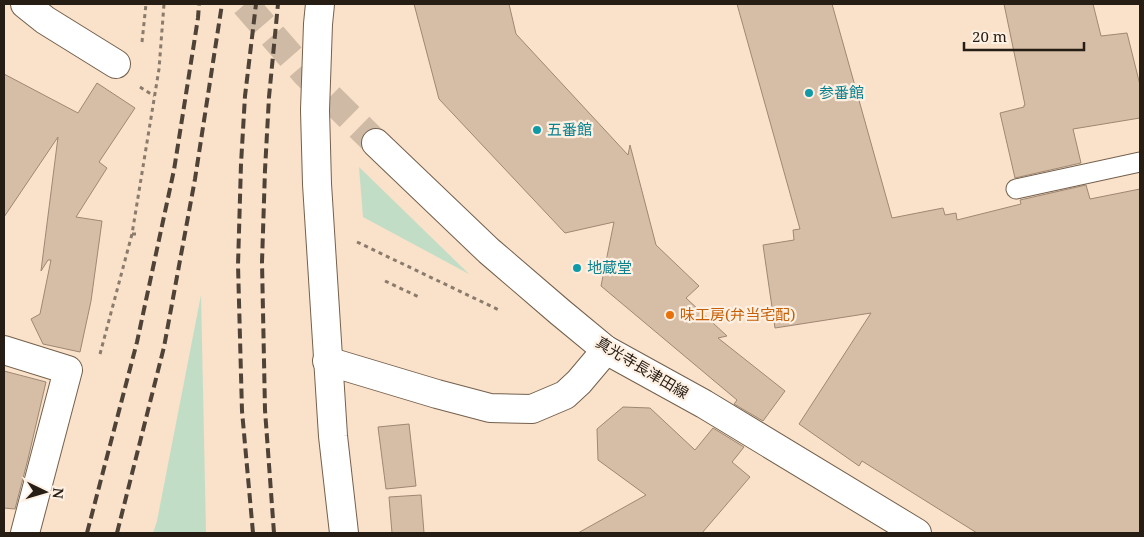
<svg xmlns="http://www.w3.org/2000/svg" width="1144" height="537" viewBox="0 0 1144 537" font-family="'Noto Serif','Noto Sans JP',serif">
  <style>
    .green { fill: #c2ddc6 }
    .building { fill: #d6bda5; stroke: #9e8873 }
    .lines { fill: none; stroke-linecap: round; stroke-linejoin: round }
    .secondary-tunnel { stroke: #cfbaa6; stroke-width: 28; stroke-dasharray: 28 14; stroke-linecap: butt }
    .lane-casing { stroke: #74604c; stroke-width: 21 }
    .street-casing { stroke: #74604c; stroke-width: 30 }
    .secondary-casing { stroke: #74604c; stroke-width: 30 }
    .path { stroke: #8b7b6c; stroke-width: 3; stroke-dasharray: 4 4; stroke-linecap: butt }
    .lane { stroke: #fff; stroke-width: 19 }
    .street { stroke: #fff; stroke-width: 28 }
    .secondary { stroke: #fff; stroke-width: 28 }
    .rail { stroke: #4f4338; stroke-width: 4; stroke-dasharray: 10 5; stroke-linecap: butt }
    .culture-dot { fill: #0f9aa8; stroke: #fef0e2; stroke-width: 2 }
    .food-dot { fill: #e8710a; stroke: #fef0e2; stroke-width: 2 }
    .labels { text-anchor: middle; stroke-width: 4.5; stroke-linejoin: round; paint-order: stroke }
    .culture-label { font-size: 15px; fill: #0d838f; stroke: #fef0e2; text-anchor: start }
    .food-label { font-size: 15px; fill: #c56008; stroke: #fef0e2; text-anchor: start }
    .street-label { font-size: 15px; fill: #261d15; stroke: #fef0e2 }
  </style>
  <rect width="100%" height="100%" fill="#f9e1ca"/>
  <g class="green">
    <path d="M359 167 469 274 363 217Z"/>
    <path d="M201 295 206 533H153L157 521Z"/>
  </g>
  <g class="building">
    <path d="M414 4H509L516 34 628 155 630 145 656 245 699 286 686 298 727 336 718 338 785 391 763 421 734 404 737 400 601 286 614 222 565 233 439 99Z"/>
    <path d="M737 4H832L892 218 943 208 945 215 956 213 957 220 1021 204 1020 200 1086 185 1090 199 1140 189V533H977L862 461 859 466 799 424 871 313 775 328 763 245 794 240 793 230 800 229Z"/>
    <path d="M1004 4H1093L1101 36 1127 33 1140 85V118L1073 129 1081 163 1015 178 1000 113 1024 107V105H1025Z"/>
    <path d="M4 74 78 113 97 83 135 108 99 162 107 168 76 217 102 221 91 301 80 352 43 344 31 319 40 314 51 260H48L41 271 58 137 4 217Z"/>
    <path d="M4 371 46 382 28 459 15 509 4 508Z"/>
    <path d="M623 407 650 408 695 450 713 428 744 447 732 462 750 477 702 533H578L646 495 598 460 597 429Z"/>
    <path d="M409 424 416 486 386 489 378 427Z"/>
    <path d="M421 495 424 533H392L389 497Z"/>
  </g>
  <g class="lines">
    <path class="secondary-tunnel" d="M245 4 306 74 376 143"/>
    <defs>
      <path id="lane" d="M1016 189 1140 162"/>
      <g id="street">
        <path d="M25 4 45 20 116 64"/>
        <path d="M4 350 68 370 25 533"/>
      </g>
      <g id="secondary">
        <path d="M320 4 318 24 315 110 317 184 333 436 344 533"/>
        <path d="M376 143 489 251 560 312 606 350 704 404 917 533"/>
        <path d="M327 361 437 394 490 408 532 409 565 395 579 382 606 350"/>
      </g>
    </defs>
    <use href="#lane" class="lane-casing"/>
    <use href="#street" class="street-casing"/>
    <use href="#secondary" class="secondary-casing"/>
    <g class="path">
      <path d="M142 42 146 4"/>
      <path d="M140 87 154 96"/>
      <path d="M132 234H139"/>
      <path d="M357 242 499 310"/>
      <path d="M385 281 421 298"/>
      <path d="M100 354 132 234 159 69 164 4"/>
    </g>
    <use href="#lane" class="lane"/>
    <use href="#street" class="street"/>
    <use href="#secondary" class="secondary"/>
    <g class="rail">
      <path d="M87 533 137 342 174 170 198 18 199 4"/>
      <path d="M117 533 164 347 195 179 222 4"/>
      <path d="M253 533 242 411 238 265 241 164 245 96 256 4"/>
      <path d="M274 533 265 410 262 262 265 170 269 97 278 4"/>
    </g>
  </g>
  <g class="culture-dot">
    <circle cx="809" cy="93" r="5"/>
    <circle cx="537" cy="130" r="5"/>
    <circle cx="577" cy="268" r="5"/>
  </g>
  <circle class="food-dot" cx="670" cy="315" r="5"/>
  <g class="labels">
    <g class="culture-label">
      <text x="819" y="98">参番館</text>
      <text x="547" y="135">五番館</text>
      <text x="587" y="273">地蔵堂</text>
    </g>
    <g class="food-label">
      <text x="680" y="320">味工房(弁当宅配)</text>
    </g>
    <g class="street-label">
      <text transform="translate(642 368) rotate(31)" y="5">真光寺長津田線</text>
    </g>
  </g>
  <rect width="1144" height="537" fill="none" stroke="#261d15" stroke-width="10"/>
  <g transform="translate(45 492) rotate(95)" stroke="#fef0e2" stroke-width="4" paint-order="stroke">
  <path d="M0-4L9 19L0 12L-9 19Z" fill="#261d15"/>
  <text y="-8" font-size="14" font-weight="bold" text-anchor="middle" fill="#261d15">N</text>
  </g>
  <path d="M964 42v8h120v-8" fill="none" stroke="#261d15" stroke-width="2.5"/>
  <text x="972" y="42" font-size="15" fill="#261d15" stroke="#fef0e2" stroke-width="4" paint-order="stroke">20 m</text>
</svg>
